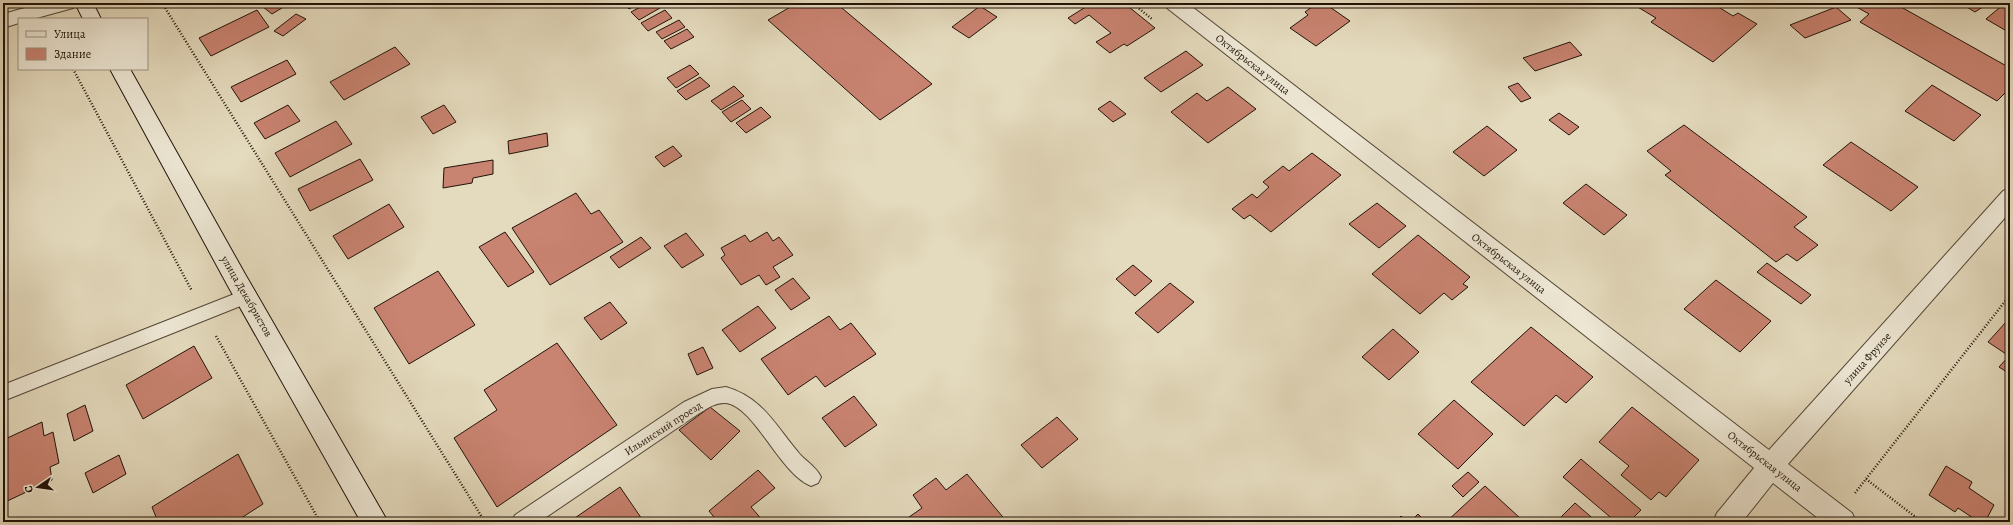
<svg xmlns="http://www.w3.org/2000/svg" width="2013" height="525" viewBox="0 0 2013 525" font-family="Alegreya,serif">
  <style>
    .building { fill: #c98371; stroke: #211309 }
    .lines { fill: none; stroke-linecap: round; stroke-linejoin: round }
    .lane-casing { stroke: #524536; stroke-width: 2 }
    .street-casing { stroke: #524536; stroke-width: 2 }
    .secondary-casing { stroke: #211309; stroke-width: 2 }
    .path { stroke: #211309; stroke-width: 2.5; stroke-dasharray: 1 2; stroke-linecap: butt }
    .lane { fill: #ede7d4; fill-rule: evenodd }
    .street { fill: #ede7d4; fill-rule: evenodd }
    .secondary { fill: #ede7d4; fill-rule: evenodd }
    .labels { text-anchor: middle; stroke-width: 3; stroke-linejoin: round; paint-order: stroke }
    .street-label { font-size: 11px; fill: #211309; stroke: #ede7d4 }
  </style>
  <rect width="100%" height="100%" fill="#e4dabd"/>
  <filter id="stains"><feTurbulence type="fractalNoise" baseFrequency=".005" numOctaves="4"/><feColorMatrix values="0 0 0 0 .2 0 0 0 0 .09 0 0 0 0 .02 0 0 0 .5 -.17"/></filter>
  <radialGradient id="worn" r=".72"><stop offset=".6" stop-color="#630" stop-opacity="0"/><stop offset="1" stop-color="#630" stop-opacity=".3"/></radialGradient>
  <g class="building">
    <path d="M258 3H290L272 14Z"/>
    <path d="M624 3H640L629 9Z"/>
    <path d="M648 3H655L660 8 639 20 631 12Z"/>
    <path d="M797 3H836L932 84 880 120 768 20Z"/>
    <path d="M1092 3H1124L1155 28 1127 46 1124 44 1110 53 1096 42 1111 33 1089 15 1075 24 1068 18Z"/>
    <path d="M1317 3H1324L1350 21 1316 46 1290 28 1308 15 1305 12Z"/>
    <path d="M1631 3H1712L1733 16 1738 13 1757 24 1713 62 1651 22 1656 18Z"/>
    <path d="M1855 3H1894L2010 68V88L1997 101 1860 22 1869 14 1853 5Z"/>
    <path d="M1960 3H1989L1975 12Z"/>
    <path d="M2005 3H2010V33L1986 19Z"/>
    <path d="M980 6 997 17 969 38 952 27Z"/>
    <path d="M1836 7 1851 20 1805 38 1790 25Z"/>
    <path d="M257 10 269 27 211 56 199 38Z"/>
    <path d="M665 10 672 18 648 31 641 23Z"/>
    <path d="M296 14 306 19 283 36 274 31Z"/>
    <path d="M679 20 685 27 662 39 656 32Z"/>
    <path d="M687 29 694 37 671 49 664 41Z"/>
    <path d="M1570 42 1582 55 1535 71 1523 58Z"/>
    <path d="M395 47 410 64 344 100 330 82Z"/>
    <path d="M1186 51 1203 65 1161 92 1144 78Z"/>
    <path d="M287 60 296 74 241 102 231 87Z"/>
    <path d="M690 65 699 74 676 88 667 78Z"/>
    <path d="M700 77 710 86 686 100 677 91Z"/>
    <path d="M1518 83 1531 98 1521 102 1508 87Z"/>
    <path d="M1932 85 1981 115 1954 141 1905 111Z"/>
    <path d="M734 86 744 96 721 110 711 101Z"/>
    <path d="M1228 87 1256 109 1208 143 1171 112 1197 93 1207 101Z"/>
    <path d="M742 100 751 109 731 122 722 112Z"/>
    <path d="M1110 101 1126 114 1113 122 1098 109Z"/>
    <path d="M288 105 300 121 265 139 254 123Z"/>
    <path d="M444 105 456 122 433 134 421 117Z"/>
    <path d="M761 107 771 117 746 133 736 123Z"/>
    <path d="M1559 113 1579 127 1569 135 1549 120Z"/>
    <path d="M336 121 352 144 290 177 275 153Z"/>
    <path d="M1684 125 1807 217 1794 227 1818 245 1797 261 1787 254 1776 262 1665 175 1671 171 1647 151Z"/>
    <path d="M1487 126 1517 150 1484 176 1453 152Z"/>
    <path d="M547 133 548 146 509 154 508 141Z"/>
    <path d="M1851 142 1918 187 1891 211 1823 165Z"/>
    <path d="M673 146 682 156 664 167 655 157Z"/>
    <path d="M1312 153 1341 175 1271 232 1250 215 1244 219 1232 209 1252 194 1257 198 1269 187 1263 182 1283 166 1289 171Z"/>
    <path d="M360 159 373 180 310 211 298 189Z"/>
    <path d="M493 160V174L473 178 472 183 443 188 444 168Z"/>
    <path d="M1586 184 1627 215 1604 235 1563 203Z"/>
    <path d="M576 193 591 214 599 210 623 242 550 285 512 228Z"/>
    <path d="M1377 203 1406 226 1379 248 1349 224Z"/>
    <path d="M389 204 404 227 348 259 333 236Z"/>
    <path d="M505 232 534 272 508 287 479 247Z"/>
    <path d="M767 232 773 241 779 237 793 255 773 267 780 277 766 285 759 275 741 285 721 258 725 255 721 248 745 235 750 242Z"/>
    <path d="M686 233 704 255 682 268 664 246Z"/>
    <path d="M1418 235 1470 277 1463 284 1468 287 1452 300 1444 293 1420 314 1372 274Z"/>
    <path d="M641 237 651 248 619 268 610 257Z"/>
    <path d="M1767 263 1811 295 1801 304 1757 272Z"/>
    <path d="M1133 265 1152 281 1135 296 1116 279Z"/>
    <path d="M438 271 475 325 409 364 374 308Z"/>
    <path d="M793 278 810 298 791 310 775 290Z"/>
    <path d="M1716 280 1771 321 1740 352 1684 309Z"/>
    <path d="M1170 283 1194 302 1158 333 1135 313Z"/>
    <path d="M610 302 627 323 601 340 584 318Z"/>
    <path d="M758 306 776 328 740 352 722 330Z"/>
    <path d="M829 316 840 330 851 323 876 354 825 387 816 376 788 395 761 359Z"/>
    <path d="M2006 322 2010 325V374L1999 367 2009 356 1988 342Z"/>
    <path d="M1531 327 1593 377 1566 403 1556 395 1524 426 1471 382Z"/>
    <path d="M1393 329 1419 352 1389 380 1362 357Z"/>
    <path d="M557 343 617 425 497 507 454 438 497 410 484 390Z"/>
    <path d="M194 346 212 378 143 419 126 385Z"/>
    <path d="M703 347 713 368 697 375 688 354Z"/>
    <path d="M854 396 877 425 845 447 822 418Z"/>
    <path d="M1454 400 1493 434 1458 469 1418 434Z"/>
    <path d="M85 405 93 431 74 441 67 414Z"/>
    <path d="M710 407 740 431 711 460 679 430Z"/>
    <path d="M1632 407 1699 460 1666 497 1659 492 1651 500 1621 475 1629 466 1599 442Z"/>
    <path d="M1057 417 1078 439 1042 468 1021 445Z"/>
    <path d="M42 422 44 436 53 432 59 463 50 467 52 480 3 503V440Z"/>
    <path d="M238 454 263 504 235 522H158L152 507Z"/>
    <path d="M119 455 126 474 93 493 85 473Z"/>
    <path d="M1581 459 1641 510 1629 522H1616L1563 477Z"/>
    <path d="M1946 466 1972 482 1969 488 1994 505 1985 522H1979L1958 508 1955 512 1929 495Z"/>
    <path d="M758 470 775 488 751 507 764 522H718L709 511Z"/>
    <path d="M1468 472 1479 482 1463 497 1452 486Z"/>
    <path d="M967 474 1007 522H902L922 508 913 495 936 478 946 490Z"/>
    <path d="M1485 486 1520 518 1515 522H1446Z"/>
    <path d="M620 487 644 522H569Z"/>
    <path d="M1575 503 1597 522H1556Z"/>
    <path d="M1418 514 1426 522H1410Z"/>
    <path d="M1401 516 1407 522H1395Z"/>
  </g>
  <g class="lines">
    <defs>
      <g id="lane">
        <path d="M247 289 253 291 256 296 253 301 3 401V385Z"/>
        <path d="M726 387C763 398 775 425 798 452 805 461 816 466 821 477L818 483 811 486C779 473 755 407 726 403 716 402 706 409 698 414L539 522H512L515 515 684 402 712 389Z"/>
      </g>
      <g id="street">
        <path d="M43 3H75L73 8 33 19H19V23L3 28V14Z"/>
        <path d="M1165 3H1187L1769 450 2003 191 2010 188V212L1788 464 1852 513 1856 522H1823L1773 483 1742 522H1713L1717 513 1754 468 1167 8Z"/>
      </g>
      <g id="secondary">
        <path d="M75 3H93L101 19H83Z"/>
        <path d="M110 69H130L245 274 388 522H361L229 288Z"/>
      </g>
    </defs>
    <use href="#lane" class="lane-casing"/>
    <use href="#street" class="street-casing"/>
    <use href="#secondary" class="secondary-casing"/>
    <g class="path">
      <path d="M162 3 485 522"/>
      <path d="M1132 3 1152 19"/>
      <path d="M73 69 192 291"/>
      <path d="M216 336 320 522"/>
      <path d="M1866 479 1922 522"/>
      <path d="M1855 493 2010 295"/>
    </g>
    <use href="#lane" class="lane"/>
    <use href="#street" class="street"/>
    <use href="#secondary" class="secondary"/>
  </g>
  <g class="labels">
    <g class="street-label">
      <text transform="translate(1253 64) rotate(38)" y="4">Октябрьская улица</text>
      <text transform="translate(1509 263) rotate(38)" y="4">Октябрьская улица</text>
      <text transform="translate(247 296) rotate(60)" y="4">улица Декабристов</text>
      <text transform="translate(1867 358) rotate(-48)" y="4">улица Фрунзе</text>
      <text transform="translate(663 428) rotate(-33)" y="4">Ильинский проезд</text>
      <text transform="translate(1765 461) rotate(38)" y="4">Октябрьская улица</text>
    </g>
  </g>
  <rect width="2013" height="525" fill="none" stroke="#e4dabd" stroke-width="16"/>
  <rect x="4" y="4" width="2005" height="517" fill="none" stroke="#211309" stroke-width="2"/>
  <rect x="8" y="8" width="1997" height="509" fill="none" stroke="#211309"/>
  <rect x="18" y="18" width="130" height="52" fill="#ede7d4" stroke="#9b9283"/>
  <rect x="26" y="31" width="20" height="6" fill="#ede7d4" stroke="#9b9283"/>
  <text x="54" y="38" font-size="12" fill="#211309">Улица</text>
  <rect x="26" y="48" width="20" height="12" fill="#c98371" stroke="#9b9283"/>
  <text x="54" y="58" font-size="12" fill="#211309">Здание</text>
  <g transform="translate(38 487) rotate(257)" stroke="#ede7d4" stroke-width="3" paint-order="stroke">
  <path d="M0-3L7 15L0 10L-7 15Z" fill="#211309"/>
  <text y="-6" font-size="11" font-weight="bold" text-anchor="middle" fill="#211309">С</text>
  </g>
  <rect width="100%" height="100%" filter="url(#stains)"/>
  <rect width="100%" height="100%" fill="url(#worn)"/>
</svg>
